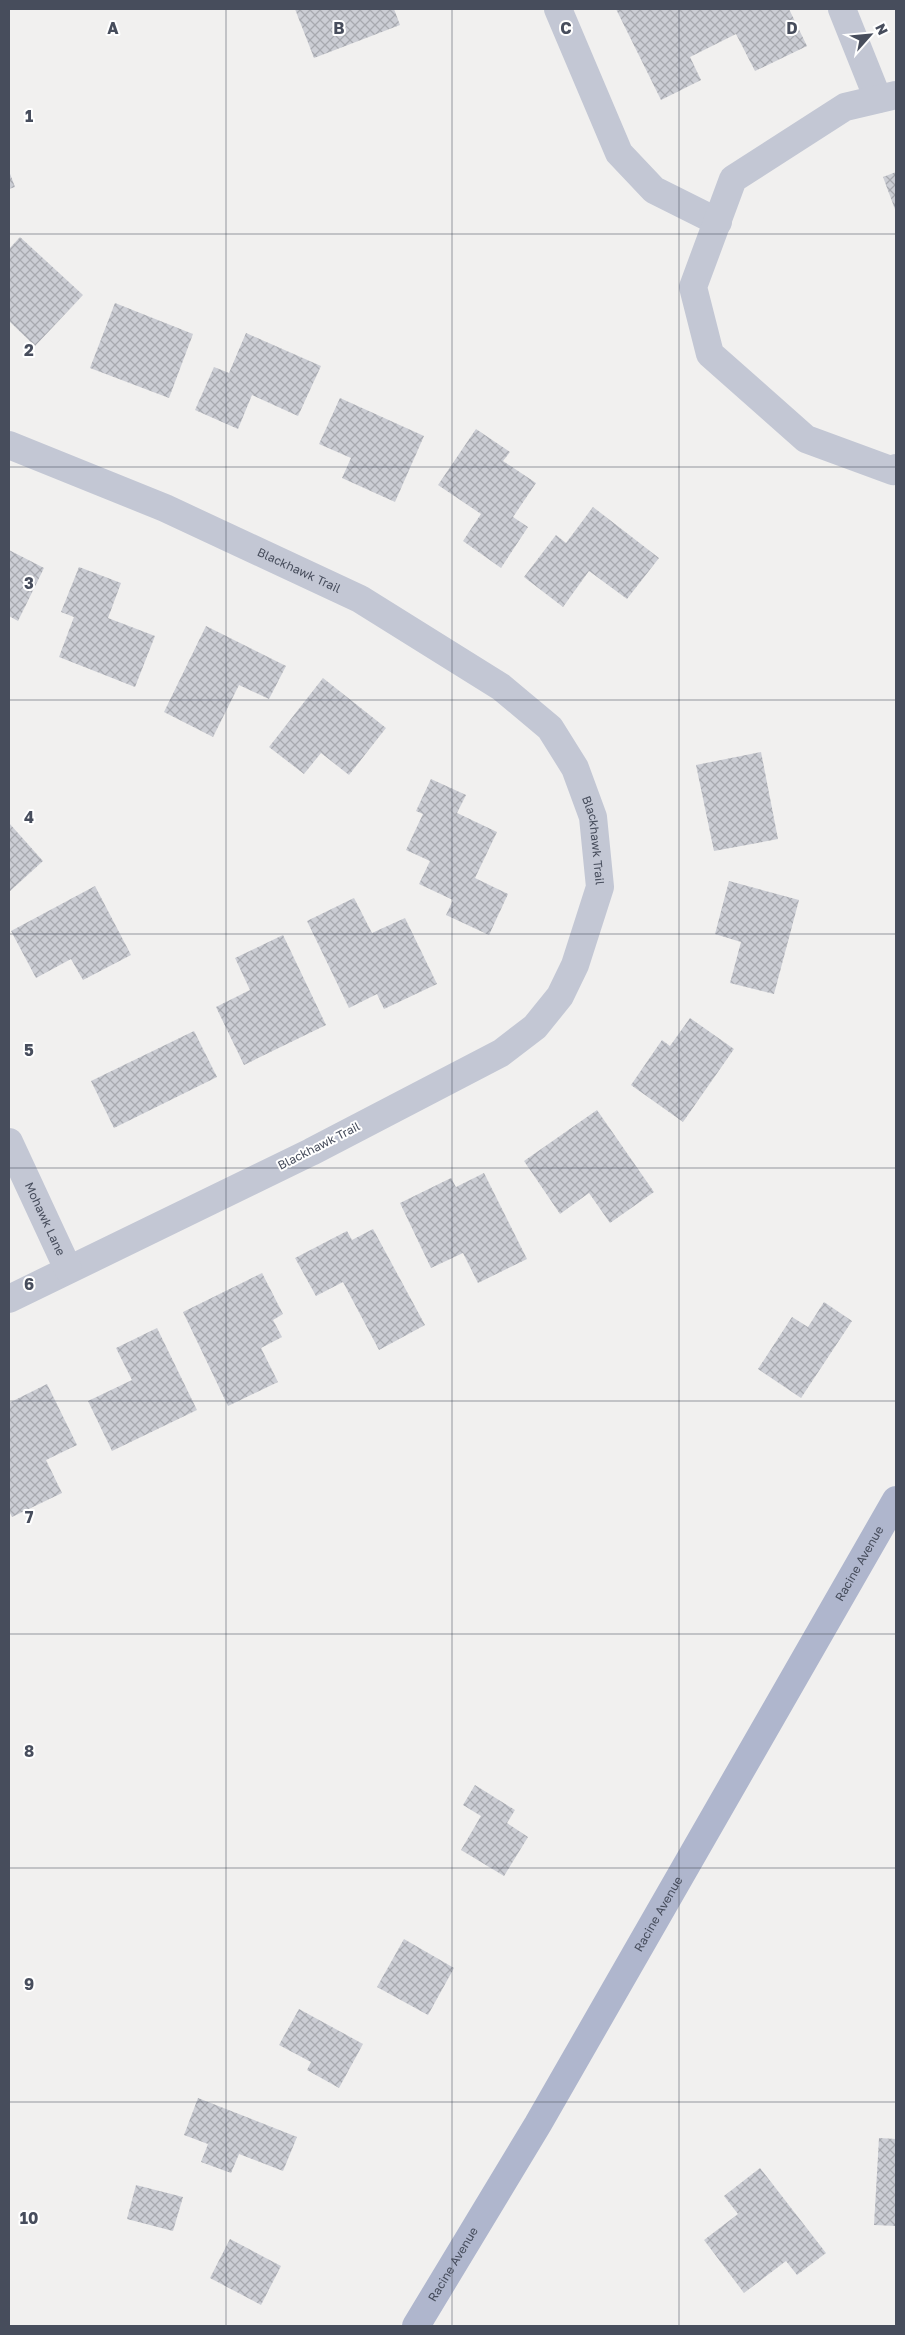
<svg xmlns="http://www.w3.org/2000/svg" width="905" height="2335" viewBox="0 0 905 2335" font-family="'Golos Text',sans-serif">
  <style>
    .building { fill: url(#building-cross-hatch) }
    .lines { fill: none; stroke-linecap: round; stroke-linejoin: round }
    .minor { stroke: #c3c7d4; stroke-width: 28 }
    .major { stroke: #afb6cd; stroke-width: 28 }
    .grid { fill: none; stroke: #474d5c; stroke-width: 1; stroke-opacity: 0.55 }
    .labels { text-anchor: middle; stroke-width: 4; stroke-linejoin: round; paint-order: stroke }
    .street-label { font-size: 12px; fill: #474d5c; stroke: #fff }
    .grid-label { font-size: 16px; text-anchor: middle; font-weight: bold; fill: #474d5c; stroke: #fff; stroke-width: 4; stroke-linejoin: round; paint-order: stroke }
  </style>
  <defs>
    <pattern id="building-cross-hatch" width="8" height="8" patternUnits="userSpaceOnUse" patternTransform="scale(1.25)"><rect width="8" height="8" fill="#cbcdd4"/><path d="M0 0l8 8M0 8l8-8" fill="none" stroke="#a7a9af"/></pattern>
  </defs>
  <rect width="100%" height="100%" fill="#f1f0ef"/>
  <g class="building">
    <path d="M295 9H394L400 25 314 58Z"/>
    <path d="M616 9H789L807 46 755 71 736 34 690 57 701 80 661 100Z"/>
    <path d="M9 171 15 187 9 189Z"/>
    <path d="M896 172V212L883 177Z"/>
    <path d="M20 237 83 295 35 346 9 321V249Z"/>
    <path d="M115 303 193 334 169 398 90 368Z"/>
    <path d="M246 333 321 366 298 416 252 395 238 429 195 410 214 367 229 373Z"/>
    <path d="M340 398 424 436 395 502 342 478 351 458 319 444Z"/>
    <path d="M476 429 510 452 503 461 536 483 513 517 528 527 501 568 463 541 481 514 438 485Z"/>
    <path d="M593 507 659 558 627 599 589 571 563 607 524 577 556 535 566 543Z"/>
    <path d="M9 550 44 568 18 621 9 616Z"/>
    <path d="M79 567 121 583 108 618 155 636 135 687 59 657 74 617 61 612Z"/>
    <path d="M206 626 286 666 269 699 239 685 213 737 164 712Z"/>
    <path d="M323 678 386 728 349 775 321 753 304 774 269 747Z"/>
    <path d="M761 752 778 839 714 851 696 765Z"/>
    <path d="M431 779 466 795 457 813 497 832 475 878 508 894 489 935 446 915 453 900 419 884 430 861 406 850 423 814 416 811Z"/>
    <path d="M9 823 43 861 9 892Z"/>
    <path d="M729 881 799 900 774 994 730 983 741 942 715 934Z"/>
    <path d="M95 886 131 955 83 980 71 959 36 978 11 931Z"/>
    <path d="M354 898 372 933 405 918 437 984 384 1009 377 994 349 1008 307 921Z"/>
    <path d="M283 935 326 1025 244 1065 216 1007 250 990 235 958Z"/>
    <path d="M690 1018 734 1049 683 1122 631 1085 662 1040 670 1046Z"/>
    <path d="M194 1031 217 1077 114 1128 91 1081Z"/>
    <path d="M597 1110 654 1192 610 1223 589 1193 560 1214 524 1161Z"/>
    <path d="M484 1173 527 1259 478 1283 463 1253 431 1268 400 1203 451 1178 456 1187Z"/>
    <path d="M373 1229 425 1325 379 1350 343 1282 316 1296 295 1258 347 1231 352 1240Z"/>
    <path d="M262 1273 283 1314 273 1320 282 1337 261 1348 278 1382 228 1406 183 1312Z"/>
    <path d="M824 1302 852 1321 801 1398 758 1369 792 1317 808 1327Z"/>
    <path d="M157 1328 197 1410 112 1451 88 1401 132 1380 116 1348Z"/>
    <path d="M47 1384 77 1445 46 1460 62 1493 12 1517 9 1511V1403Z"/>
    <path d="M475 1785 515 1810 507 1823 528 1837 504 1876 461 1850 481 1816 463 1805Z"/>
    <path d="M404 1939 454 1968 428 2015 377 1987Z"/>
    <path d="M299 2009 363 2044 339 2088 307 2070 311 2062 279 2045Z"/>
    <path d="M198 2098 297 2137 283 2171 239 2154 231 2173 201 2162 208 2144 184 2135Z"/>
    <path d="M879 2138 896 2139V2226L874 2225Z"/>
    <path d="M760 2168 826 2253 797 2275 786 2261 744 2293 704 2240 738 2214 724 2196Z"/>
    <path d="M136 2185 183 2197 173 2231 127 2219Z"/>
    <path d="M230 2239 281 2266 261 2305 210 2278Z"/>
  </g>
  <g class="lines">
    <g class="minor">
      <path d="M558 9 619 153 654 190 718 222"/>
      <path d="M842 9 878 99"/>
      <path d="M896 95 845 107 733 179 693 287 710 354 806 439 893 471 896 468"/>
      <path id="s1" d="M9 445 165 508 360 599 501 687 550 728 575 768 593 817 600 887 575 965 560 996 535 1027 501 1053 311 1152 9 1299"/>
      <path id="s2" d="M9 1142 68 1269"/>
    </g>
    <path class="major" id="s3" d="M416 2326 538 2124 896 1500"/>
  </g>
  <path class="grid" d="M226 9V2326M452 9V2326M679 9V2326M9 234H896M9 467H896M9 700H896M9 934H896M9 1168H896M9 1401H896M9 1634H896M9 1868H896M9 2102H896"/>
  <g class="labels">
    <g class="street-label">
      <text dy="4" stroke="none"><textPath href="#s1" startOffset="316">Blackhawk Trail</textPath></text>
      <text dy="4" stroke="none"><textPath href="#s1" startOffset="736">Blackhawk Trail</textPath></text>
      <text transform="translate(319 1146) rotate(-27)" y="4">Blackhawk Trail</text>
      <text dy="4" stroke="none"><textPath href="#s2" startOffset="85">Mohawk Lane</textPath></text>
      <text dy="4" stroke="none"><textPath href="#s3" startOffset="882">Racine Avenue</textPath></text>
      <text dy="4" stroke="none"><textPath href="#s3" startOffset="478">Racine Avenue</textPath></text>
      <text dy="4" stroke="none"><textPath href="#s3" startOffset="72">Racine Avenue</textPath></text>
    </g>
  </g>
  <g class="grid-label">
    <text x="113" y="34">A</text>
    <text x="339" y="34">B</text>
    <text x="566" y="34">C</text>
    <text x="792" y="34">D</text>
    <text x="29" y="122">1</text>
    <text x="29" y="356">2</text>
    <text x="29" y="589">3</text>
    <text x="29" y="823">4</text>
    <text x="29" y="1056">5</text>
    <text x="29" y="1290">6</text>
    <text x="29" y="1523">7</text>
    <text x="29" y="1757">8</text>
    <text x="29" y="1990">9</text>
    <text x="29" y="2224">10</text>
  </g>
  <rect width="905" height="2335" fill="none" stroke="#474d5c" stroke-width="20"/>
  <g transform="translate(870 35) rotate(63)" stroke="#ffffff" stroke-width="4" paint-order="stroke">
  <path d="M0-4L9 19L0 12L-9 19Z" fill="#474d5c"/>
  <text y="-8" font-size="14" font-weight="bold" text-anchor="middle" fill="#474d5c">N</text>
  </g>
</svg>
